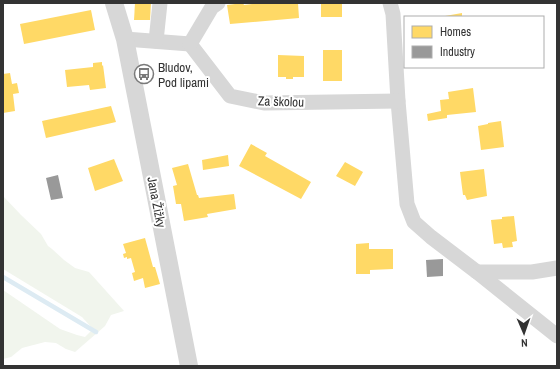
<svg xmlns="http://www.w3.org/2000/svg" width="560" height="369" viewBox="0 0 560 369" font-family="'Archivo Narrow',sans-serif">
  <style>
    .green { fill: #f1f5ed }
    .homes { fill: #ffd966 }
    .industry { fill: #999 }
    .lines { fill: none; stroke-linecap: round; stroke-linejoin: round }
    .stream { stroke: #ddebf3; stroke-width: 4.5 }
    .minor { stroke: #d7d7d7; stroke-width: 15 }
    .tertiary { stroke: #d7d7d7; stroke-width: 18 }
    .labels { text-anchor: middle; stroke-width: 4; stroke-linejoin: round; paint-order: stroke }
    .poi-label { font-size: 13px; fill: #333; stroke: #fff; text-anchor: start }
    .street-label { font-size: 13px; fill: #333; stroke: #fff }
  </style>
  <rect width="100%" height="100%" fill="#fff"/>
  <path class="green" d="M3 196 21 215 41 234 48 246 52 249 64 260 75 268 89 272 124 311 111 315 105 326 75 352 66 349 56 343 45 342 22 348 11 357 3 359V290L60 329 77 335 85 337 93 329 82 317 3 269Z"/>
  <g class="homes">
    <path d="M135 3H151L150 20H134Z"/>
    <path d="M243 3 244 5 261 3H298L299 18 230 24 227 5Z"/>
    <rect x="321" y="3" width="21" height="14"/>
    <path d="M91 10 95 30 24 44 20 24Z"/>
    <path d="M462 13V17H445V16Z"/>
    <rect x="323" y="50" width="19" height="31"/>
    <path d="M278 55 304 56V77H293V79H286V77H278Z"/>
    <path d="M102 62V66L103 65 106 88 90 90 89 85 67 87 65 70 93 67V63Z"/>
    <path d="M10 73 12 84 17 83 19 93 13 94 15 111 3 113V74Z"/>
    <path d="M473 88 476 112 447 115V118L428 121 427 114 441 111 440 100 449 99 448 92Z"/>
    <path d="M111 106 116 122 46 138 42 121Z"/>
    <path d="M501 121 504 147 481 150 478 126 488 124V123Z"/>
    <path d="M251 144 267 153 265 156 311 182 301 199 239 166Z"/>
    <path d="M228 155 229 166 203 170 202 160Z"/>
    <path d="M114 159 123 181 95 191 88 168Z"/>
    <path d="M345 162 363 172 355 186 336 176Z"/>
    <path d="M188 164 197 195H198L199 198 234 194 236 209 207 214 208 217 184 221 181 204H176L173 186 177 185 172 168Z"/>
    <path d="M484 169 487 196 467 200 465 195H463L460 172Z"/>
    <path d="M514 216 517 241 512 242 513 247 503 248 502 243 494 244 491 220 502 219V217Z"/>
    <path d="M145 238 153 267H155L160 284 145 288 143 278 134 281 132 273 135 272 131 258 127 259V257L124 258 123 254 126 253 123 244Z"/>
    <path d="M369 243V249H393V269L370 270V274H356V244Z"/>
  </g>
  <g class="industry">
    <path d="M58 175 63 198 51 200 46 178Z"/>
    <path d="M443 259V276L427 277 426 260Z"/>
  </g>
  <g class="lines">
    <path class="stream" d="M3 277 96 332"/>
    <g class="minor">
      <path d="M390 3 393 14 398 101 407 204 414 222 431 237 477 272 557 336"/>
      <path d="M125 39 190 44"/>
      <path d="M156 41 160 3"/>
      <path d="M190 44 230 96 264 103 398 101"/>
      <path d="M190 44 212 7 218 3"/>
      <path d="M477 272H532L557 268"/>
    </g>
    <path class="tertiary" d="M114 3 125 39 189 366"/>
  </g>
  <defs>
    <symbol id="bus-ring" viewBox="-11 -11 22 22"><circle r="9.5" fill="#fff" stroke="#7a7a7a" stroke-width="1.5"/><path d="M-5-6H5V4H4V6H2V4H-2V6H-4V4H-5ZM-3.5-4V0h7V-4ZM-3.5 1.2v1.5H-2V1.2ZM2 1.2v1.5H3.5V1.2Z" fill="#7a7a7a"/></symbol>
  </defs>
  <g fill-rule="evenodd">
    <use href="#bus-ring" x="133" y="63" width="22" height="22"/>
  </g>
  <g class="labels">
    <g class="poi-label">
      <text x="158" y="72">Bludov,<tspan x="158" dy="15">Pod lipami</tspan></text>
    </g>
    <g class="street-label">
      <text transform="translate(281 101) rotate(2)" y="5">Za školou</text>
      <text transform="translate(157 202) rotate(79)" y="5">Jana Žižky</text>
    </g>
  </g>
  <rect width="560" height="369" fill="none" stroke="#333333" stroke-width="8"/>
  <rect x="404" y="16" width="140" height="52" fill="#ffffff" stroke="#adadad"/>
  <rect x="412" y="26" width="20" height="12" fill="#ffd966" stroke="#adadad"/>
  <text x="440" y="36" font-size="12" fill="#333333">Homes</text>
  <rect x="412" y="46" width="20" height="12" fill="#999999" stroke="#adadad"/>
  <text x="440" y="56" font-size="12" fill="#333333">Industry</text>
  <g transform="translate(524 333) rotate(178)" stroke="#ffffff" stroke-width="3" paint-order="stroke">
  <path d="M0-3L7 15L0 10L-7 15Z" fill="#333333"/>
  <text y="-6" font-size="11" font-weight="bold" text-anchor="middle" fill="#333333">N</text>
  </g>
</svg>
